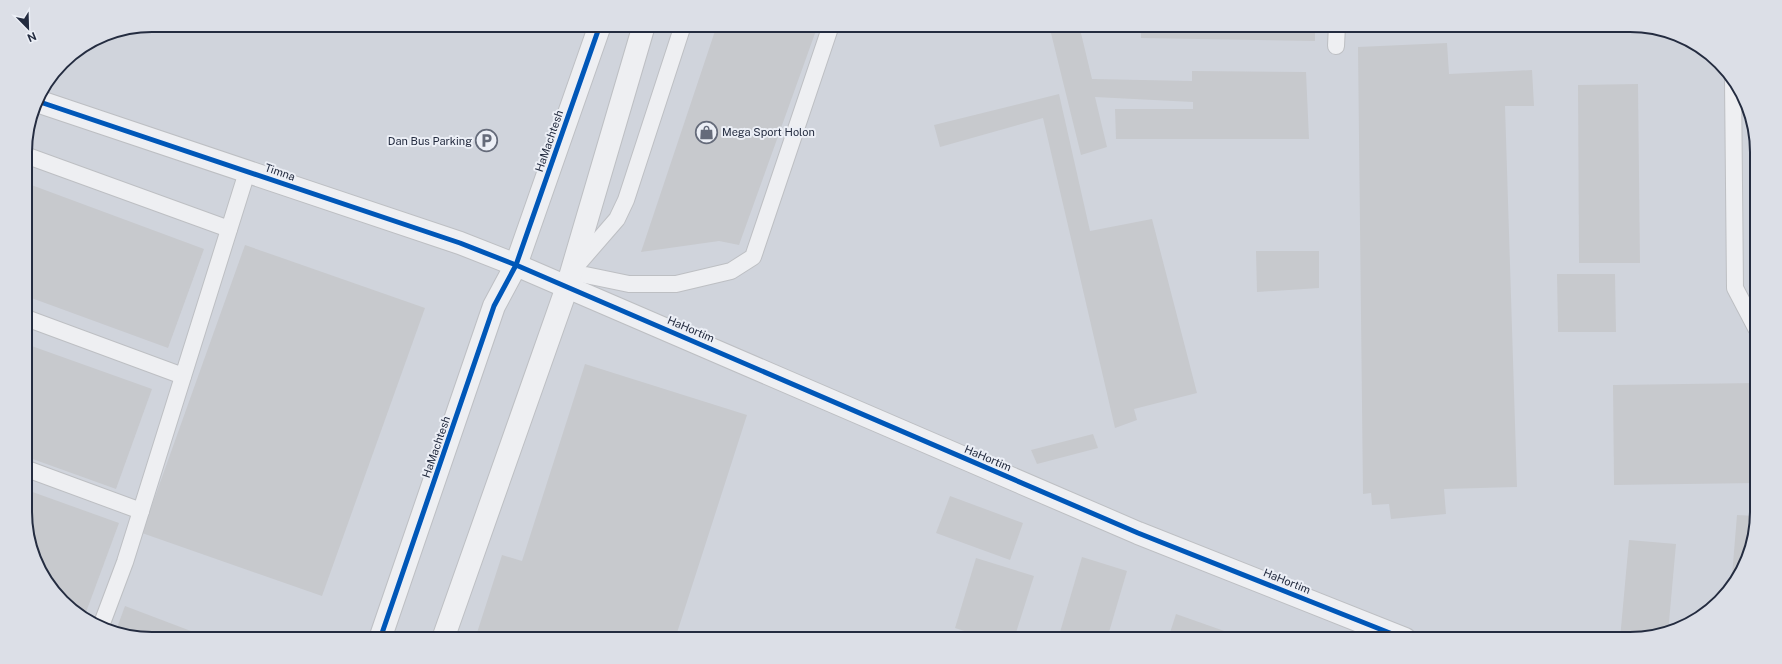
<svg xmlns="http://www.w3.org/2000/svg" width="1782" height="664" viewBox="0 0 1782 664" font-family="'Public Sans',sans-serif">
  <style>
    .built { fill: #d0d4dc }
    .building { fill: #c7c9cd }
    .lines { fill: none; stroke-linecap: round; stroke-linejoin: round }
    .service-casing { stroke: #bdbfc3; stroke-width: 18 }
    .minor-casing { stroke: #bdbfc3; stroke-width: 24 }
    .tertiary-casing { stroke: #bdbfc3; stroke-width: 24 }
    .service { stroke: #eeeff2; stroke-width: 16 }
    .minor { stroke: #eeeff2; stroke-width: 22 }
    .tertiary { stroke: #eeeff2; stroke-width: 22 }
    .cycleway-casing { stroke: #eceff6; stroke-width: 8 }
    .cycleway { stroke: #0057b8; stroke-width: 5 }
    .labels { text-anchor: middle; stroke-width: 4; stroke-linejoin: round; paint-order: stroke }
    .poi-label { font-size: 11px; fill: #242c40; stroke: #eceff6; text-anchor: start }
    .street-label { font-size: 11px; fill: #242c40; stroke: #eceff6 }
    .rim { fill: none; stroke: #242c40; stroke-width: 2 }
  </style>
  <rect width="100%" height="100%" fill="#dfe1e5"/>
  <path class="built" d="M152 25H1630L1671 32 1726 68 1747 103 1756 135 1757 512 1750 553 1735 583 1707 613 1671 632 1638 639H152L111 632 57 596 27 537 25 143 38 96 68 57 104 35Z"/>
  <g class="building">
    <path d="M717 25H818L739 245 719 241 641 252Z"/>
    <path d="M1049 25H1079L1092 79 1192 81V71L1306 72 1309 139H1116L1115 109H1193V102L1095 97 1107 147 1081 155Z"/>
    <path d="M1141 25H1315V41L1141 38Z"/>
    <path d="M1447 43 1449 74 1532 70 1534 106H1505L1517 487 1444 489 1446 514 1391 519 1389 504 1372 505 1371 493 1363 494 1358 47Z"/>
    <path d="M1638 84 1640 263H1579L1578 85Z"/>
    <path d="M1059 94 1090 231 1152 219 1197 393 1134 409 1137 420 1115 428 1043 118 940 147 934 125Z"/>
    <path d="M26 183 204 249 168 348 26 296Z"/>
    <path d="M245 245 425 308 322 596 142 533Z"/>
    <path d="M1256 251H1319V288L1257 292Z"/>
    <path d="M1557 274H1615L1616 332H1558Z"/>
    <path d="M26 344 152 389 116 489 27 457Z"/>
    <path d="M585 364 747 415 675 639H475L502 555 522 561Z"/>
    <path d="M1757 383V483L1614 485 1613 385Z"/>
    <path d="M1093 434 1098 448 1037 464 1031 450Z"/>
    <path d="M27 490 119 523 85 615 57 596 27 537Z"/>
    <path d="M950 496 1023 523 1010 560 936 533Z"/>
    <path d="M1737 515 1756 516 1750 553 1735 583 1731 588Z"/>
    <path d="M1629 540 1676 544 1668 633 1638 639H1620Z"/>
    <path d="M1082 557 1127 571 1107 639H1058Z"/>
    <path d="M976 558 1034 576 1014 639H989L955 628Z"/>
    <path d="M125 606 212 639H152L115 633Z"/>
    <path d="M1176 614 1247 639H1168Z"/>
  </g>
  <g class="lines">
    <defs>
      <g id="service">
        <path d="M683 25 626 200 617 219 571 272 629 284H676L731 271 753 257 831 25"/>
        <path d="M1336 46 1337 25"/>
        <path d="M1733 81 1735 288 1756 328"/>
        <path d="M25 155 229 229"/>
        <path d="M26 318 183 376"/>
        <path d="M27 469 141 511"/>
        <path d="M101 626 125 562 247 172"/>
      </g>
      <path id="minor" d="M37 101 460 243 516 265 1138 533 1405 639"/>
      <g id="tertiary">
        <path d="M380 639 494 306 516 265 600 25"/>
        <path d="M443 639 567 287 644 25"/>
      </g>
    </defs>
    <use href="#service" class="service-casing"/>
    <use href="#minor" class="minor-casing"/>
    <use href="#tertiary" class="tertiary-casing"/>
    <use href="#service" class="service"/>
    <use href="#minor" class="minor"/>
    <use href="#tertiary" class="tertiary"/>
    <defs>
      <g id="cycleway">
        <path d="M37 101 460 243 516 265 1138 533 1405 639"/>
        <path d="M380 639 494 306 516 265 600 25"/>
      </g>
    </defs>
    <use href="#cycleway" class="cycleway-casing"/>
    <use href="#cycleway" class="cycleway"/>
  </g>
  <defs>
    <symbol id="shop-ring" viewBox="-11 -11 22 22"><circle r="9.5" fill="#eceff6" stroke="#656b7a" stroke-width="1.5"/><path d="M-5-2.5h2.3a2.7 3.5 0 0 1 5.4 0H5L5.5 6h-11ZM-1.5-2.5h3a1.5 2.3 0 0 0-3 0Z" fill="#656b7a"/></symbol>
    <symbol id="parking-ring" viewBox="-11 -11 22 22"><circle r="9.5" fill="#eceff6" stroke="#656b7a" stroke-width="1.5"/><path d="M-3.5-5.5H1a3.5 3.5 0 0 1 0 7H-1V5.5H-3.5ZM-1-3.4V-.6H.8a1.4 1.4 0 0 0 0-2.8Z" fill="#656b7a"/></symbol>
  </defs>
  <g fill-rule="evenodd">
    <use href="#shop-ring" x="694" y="120" width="25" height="25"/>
    <use href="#parking-ring" x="474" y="128" width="25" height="25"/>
  </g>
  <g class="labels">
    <g class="poi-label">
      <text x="722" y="136">Mega Sport Holon</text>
      <text x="472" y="145" text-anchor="end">Dan Bus Parking</text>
    </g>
    <g class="street-label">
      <text transform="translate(549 141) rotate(-71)" y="4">HaMachtesh</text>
      <text transform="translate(280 172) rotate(19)" y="4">Timna</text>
      <text transform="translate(691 329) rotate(23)" y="4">HaHortim</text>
      <text transform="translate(436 447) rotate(-71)" y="4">HaMachtesh</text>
      <text transform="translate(988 458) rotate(23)" y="4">HaHortim</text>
      <text transform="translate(1287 581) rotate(22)" y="4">HaHortim</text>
    </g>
  </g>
  <path d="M0 0H1782V664H0ZM152 32H1630A120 120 0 0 1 1750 152V512A120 120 0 0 1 1630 632H152A120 120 0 0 1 32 512V152A120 120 0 0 1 152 32Z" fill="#dcdfe7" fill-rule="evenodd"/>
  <path class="rim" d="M152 32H1630A120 120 0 0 1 1750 152V512A120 120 0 0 1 1630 632H152A120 120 0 0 1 32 512V152A120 120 0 0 1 152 32Z"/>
  <g transform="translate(28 28) rotate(157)" stroke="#eceff6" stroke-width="3" paint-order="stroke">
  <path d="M0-3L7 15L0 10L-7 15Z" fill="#242c40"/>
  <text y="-6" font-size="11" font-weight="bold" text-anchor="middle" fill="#242c40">N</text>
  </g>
</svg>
